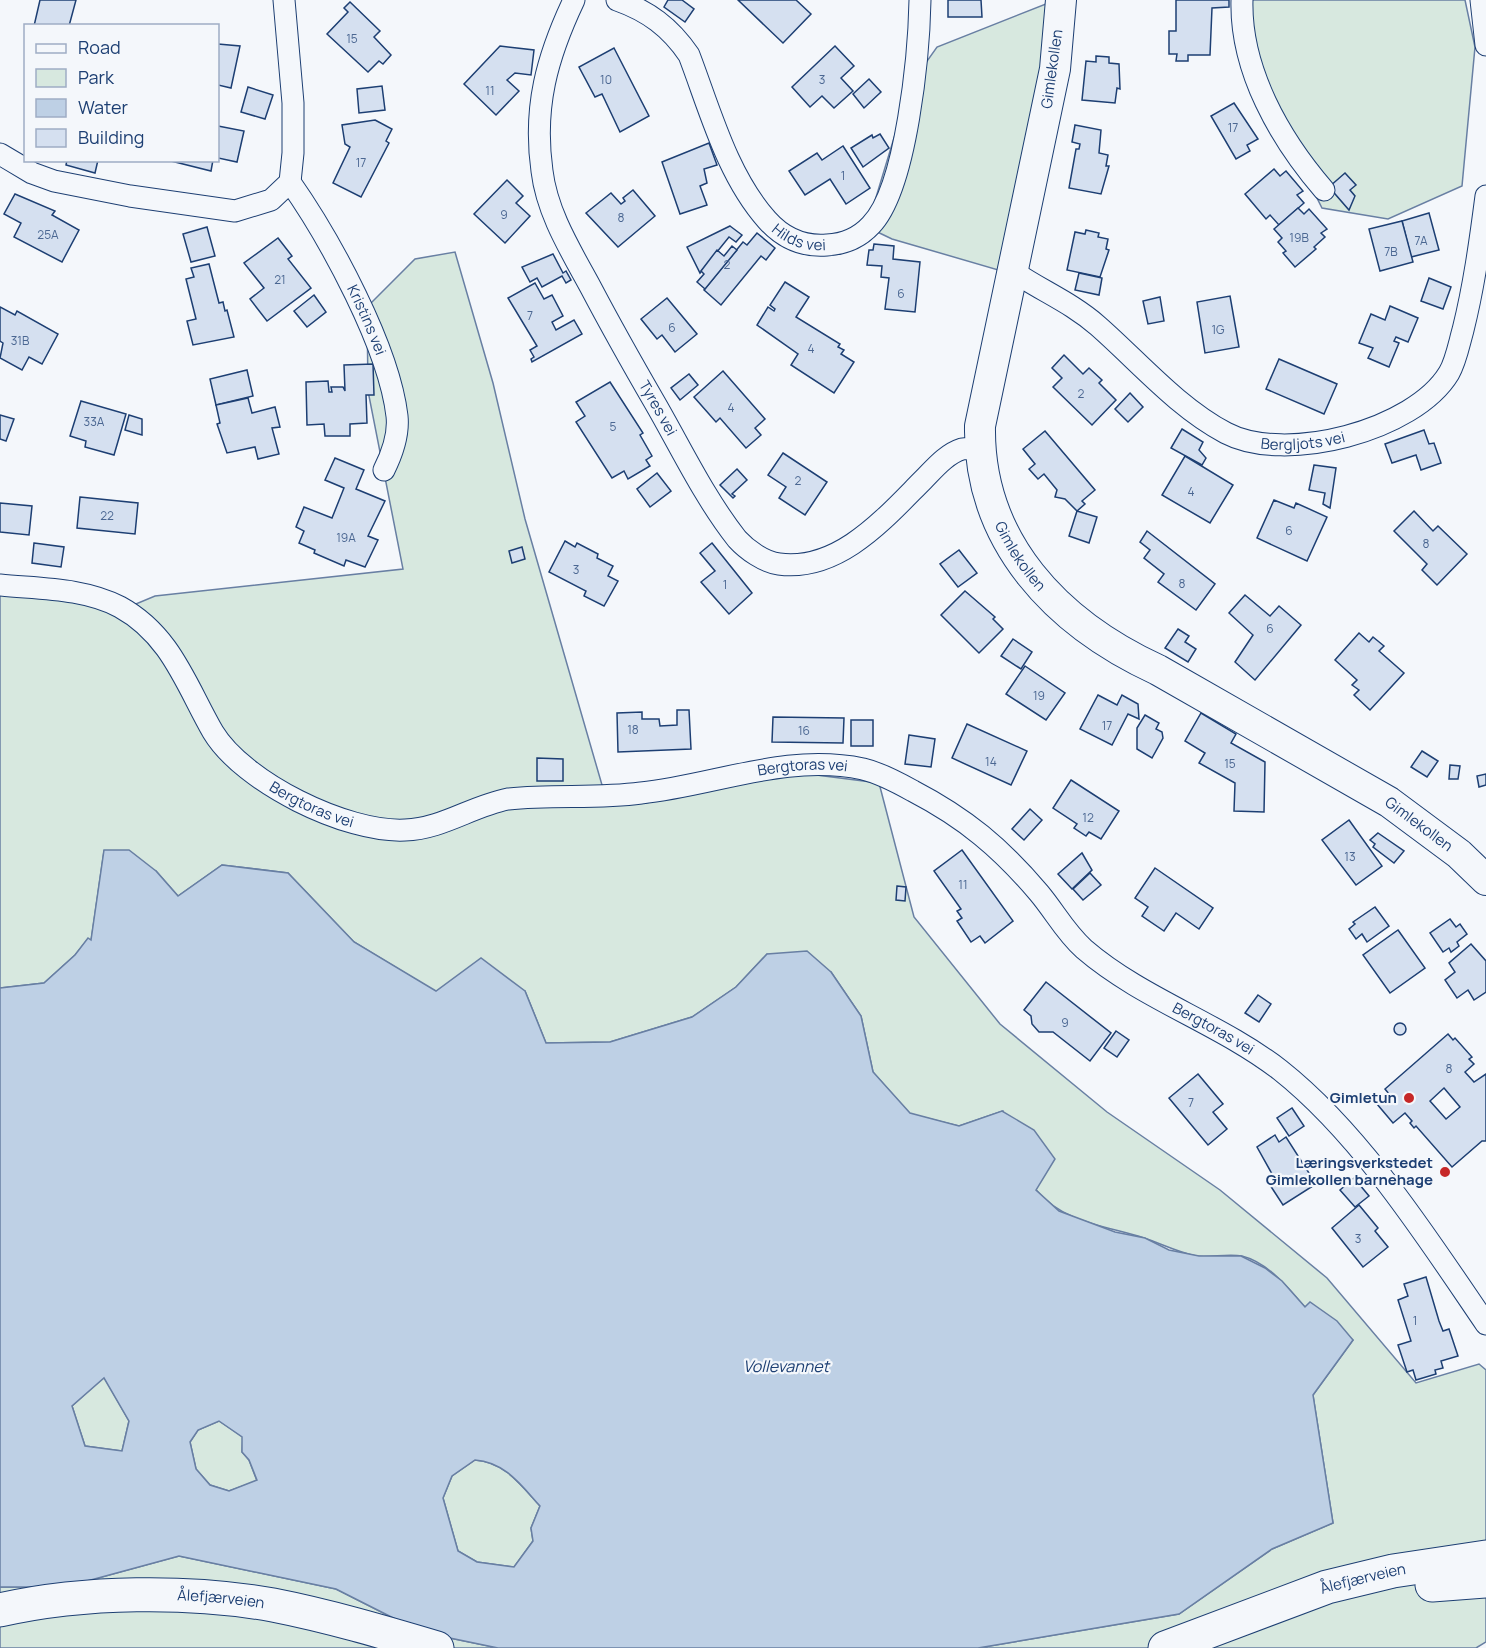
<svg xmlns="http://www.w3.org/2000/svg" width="1486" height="1648" viewBox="0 0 1486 1648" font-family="Manrope,sans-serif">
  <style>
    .green { fill: #d7e8df; stroke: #687fa3; stroke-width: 1.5 }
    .water { fill: #bed0e5; stroke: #687fa3; stroke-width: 1.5; fill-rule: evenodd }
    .building { fill: #d5e0f0; stroke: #1d3f73; stroke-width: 1.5; fill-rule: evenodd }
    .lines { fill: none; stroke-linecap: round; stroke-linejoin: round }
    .street-casing { stroke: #1d3f73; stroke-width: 23 }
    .secondary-casing { stroke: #1d3f73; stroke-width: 32 }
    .primary-casing { stroke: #1d3f73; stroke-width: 35 }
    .street { stroke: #f4f7fb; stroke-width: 21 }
    .secondary { stroke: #f4f7fb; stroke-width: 30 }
    .primary { stroke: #f4f7fb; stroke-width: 33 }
    .poi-dot { fill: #c62828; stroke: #f4f7fb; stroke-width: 2 }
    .labels { text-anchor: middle; stroke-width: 4.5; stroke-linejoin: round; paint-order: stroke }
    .number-label { font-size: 12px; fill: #4b6792 }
    .street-label { font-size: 15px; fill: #1d3f73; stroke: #f4f7fb }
    .poi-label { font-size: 15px; font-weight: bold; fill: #1d3f73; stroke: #f4f7fb; text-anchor: end }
    .water-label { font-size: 16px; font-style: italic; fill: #1d3f73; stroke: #f4f7fb }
  </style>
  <rect width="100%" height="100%" fill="#f4f7fb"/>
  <g class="green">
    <path d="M1056 0 1026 278 892 239 867 227 910 85 937 47Z"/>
    <path d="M1246 0H1465L1475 47 1462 186 1388 219 1322 208 1268 100Z"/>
    <path d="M455 252 493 383 525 519 602 785 646 803 777 770 879 783 914 917 1000 1024 1107 1112 1220 1190 1327 1278 1416 1383 1479 1364 1486 1370V1642L1476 1648H978L1179 1614 1272 1549 1333 1523 1313 1395 1353 1340 1310 1303 1305 1307C1288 1288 1269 1263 1242 1256 1227 1253 1211 1258 1196 1256 1177 1252 1162 1244 1144 1238 1107 1226 1064 1223 1037 1191 1027 1179 1010 1129 1003 1111L959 1126 910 1114 873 1072 861 1016 831 972 767 954 736 987 692 1017 610 1042 546 1043 525 991 436 992 354 942 288 873 222 865 178 896 156 871 104 851 91 941 88 939 75 955 44 983 0 988V591L124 609 155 596 403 569 368 391 367 307 415 259Z"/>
    <path d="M104 1377 129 1421 122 1451 85 1446 72 1406Z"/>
    <path d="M219 1421 243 1437 242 1452 249 1460 257 1481 229 1491 210 1485 196 1469 190 1442 198 1430Z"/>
    <path d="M475 1460C505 1462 521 1485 540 1506L531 1528 533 1541 514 1567 477 1562 458 1551 443 1498 452 1476Z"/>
    <path d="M179 1556 336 1589 421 1632 498 1648H0V1587H65Z"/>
  </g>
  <path class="water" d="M104 850H129L156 871 178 896 222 865 288 873 354 942 436 991 481 958 525 991 546 1043 610 1042 692 1017 736 987 767 954 807 951 831 972 861 1016 873 1072 910 1113 959 1126 1002 1111 1034 1130 1055 1159 1036 1190 1059 1211 1115 1232 1145 1238 1169 1250 1199 1256H1241L1265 1268 1282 1281 1305 1307 1310 1302 1337 1321 1353 1340 1313 1395 1333 1523 1272 1549 1179 1614 978 1648H498L421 1632 336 1589 179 1556 65 1587H0V988L44 983 75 955 88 938 91 940ZM104 1378 129 1421 122 1451 85 1446 72 1406ZM219 1421 242 1437V1452L249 1460 257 1480 229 1491 210 1485 196 1469 190 1442 198 1430ZM475 1460C505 1462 521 1485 540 1506L531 1528 533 1541 514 1567 477 1562 458 1551 443 1498 452 1476Z"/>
  <g class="building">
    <path d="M40 0H76L69 26H34Z"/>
    <path d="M668 0H682L694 9 685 22 664 7Z"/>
    <path d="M738 0H796L811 14 783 43Z"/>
    <path d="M948 0H981L982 17H948Z"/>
    <path d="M1176 0H1229V7L1212 8 1210 55H1188V61H1176L1177 54H1169V31H1176Z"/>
    <path d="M350 2 380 31 374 37 391 55 383 64 379 61 368 72 327 34 348 12 344 8Z"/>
    <path d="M218 44 240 46 231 88 218 85Z"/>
    <path d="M500 46 534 50 531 75 515 73 507 80 519 91 496 115 464 84Z"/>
    <path d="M835 46 854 66 841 78 853 91 834 108 822 96 810 107 792 87Z"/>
    <path d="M614 48 649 116 620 132 602 94 595 97 579 67Z"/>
    <path d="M1096 56 1109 57V63L1119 64 1120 89 1117 88 1115 103 1082 100 1086 61 1096 62Z"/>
    <path d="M869 79 881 92 864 108 853 94Z"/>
    <path d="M382 86 385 110 359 113 357 89Z"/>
    <path d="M248 87 273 95 265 119 241 112Z"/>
    <path d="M1234 103 1258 139 1247 145 1250 151 1236 159 1211 116Z"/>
    <path d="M375 120 392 129 386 141 389 143 361 197 333 183 350 147 345 144 342 125Z"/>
    <path d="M1075 125 1101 130 1099 153 1108 155 1106 166H1109L1101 194 1069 188 1076 149H1079L1080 144 1072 142Z"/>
    <path d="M218 126 244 131 237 162 218 158Z"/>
    <path d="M880 134 889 148 863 167 851 148 872 135 873 138Z"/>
    <path d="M709 143 717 165 704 169 707 183 700 186 707 205 680 214 662 162Z"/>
    <path d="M843 146 870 188 846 204 830 179 805 195 789 171 817 153 822 160Z"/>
    <path d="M67 160H98L95 173 66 165Z"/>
    <path d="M167 160H213L211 171Z"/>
    <path d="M1274 169 1280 176 1286 171 1303 191 1297 195 1304 203 1279 225 1270 215 1266 219 1245 194Z"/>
    <path d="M1345 173 1356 185 1350 190 1355 196 1349 210 1329 187Z"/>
    <path d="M507 180 523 196 516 203 530 216 505 243 474 214Z"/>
    <path d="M633 190 655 216 618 247 586 213 611 193 621 204 625 201 623 198Z"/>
    <path d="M15 194 55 211 52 215 79 230 62 262 14 237 21 223 4 214Z"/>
    <path d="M1298 208 1304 214 1309 209 1327 229 1321 233 1325 237 1314 247 1316 249 1295 267 1283 253 1286 251 1278 242 1282 238 1274 229Z"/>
    <path d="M1429 213 1439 250 1411 257 1402 221Z"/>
    <path d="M1402 221 1413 262 1380 271 1369 229Z"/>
    <path d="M730 226 742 235 736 242 729 237 700 273 687 247Z"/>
    <path d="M207 227 215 256 191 262 183 234Z"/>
    <path d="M1086 230 1099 233 1098 237 1108 239 1106 249 1109 250 1100 277 1067 270 1075 232 1085 234Z"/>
    <path d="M757 233 775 248 766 260 761 256 721 305 704 290 743 242 747 245Z"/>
    <path d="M278 238 292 256 288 259 311 288 267 321 250 299 264 288 244 263Z"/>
    <path d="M874 244 894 246 893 259 920 262 915 312 885 309 889 278 881 277 882 266 867 265 869 250H873Z"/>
    <path d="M732 246 737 250 705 289 697 282 704 274 701 271 717 250 724 256Z"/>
    <path d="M553 254 563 273 566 271 571 280 566 283 562 276 542 287 537 278 530 282 522 267Z"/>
    <path d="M209 264 219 303 223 302 225 311 227 310 234 337 193 345 187 321 196 319 186 279 194 277 191 268Z"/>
    <path d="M1079 273 1102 278 1099 295 1075 290Z"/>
    <path d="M1429 278 1451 287 1443 309 1421 301Z"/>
    <path d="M785 282 809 297 796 317 840 344 838 347 844 350 841 354 854 362 834 393 791 365 798 354 757 325 768 307 774 311 775 309 770 305Z"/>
    <path d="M535 283 544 299 552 295 563 316 552 322 556 330 574 320 582 334 532 362 531 359 534 357 530 350 537 346 508 298Z"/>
    <path d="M314 295 326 312 307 327 294 311Z"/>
    <path d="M1230 296 1239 347 1205 353 1197 302Z"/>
    <path d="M1160 297 1164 321 1148 324 1143 301Z"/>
    <path d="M667 298 697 334 675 352 662 335 657 339 641 319Z"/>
    <path d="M1390 306 1418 318 1408 342 1396 337 1394 341 1399 343 1389 367 1368 358 1373 348 1359 343 1371 314 1385 320Z"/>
    <path d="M0 307 15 315 17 311 58 334 42 364 29 357 22 370 0 358 3 343 0 341Z"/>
    <path d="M1064 355 1083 374 1089 368 1102 380 1099 383 1116 400 1092 425 1053 387 1062 378 1052 368Z"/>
    <path d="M1279 359 1337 384 1324 414 1266 389Z"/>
    <path d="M373 364 374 395H366L367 423 350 424V436H325L324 424 307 425 306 382 328 381 329 392H332L331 387H343L345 391 344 365Z"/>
    <path d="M247 370 253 396 216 405 210 379Z"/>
    <path d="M723 371 765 419 755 428 761 435 746 448 720 418 716 422 694 397Z"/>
    <path d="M689 374 698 385 680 400 671 388Z"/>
    <path d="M610 382 643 433 640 435 652 456 646 460 650 466 628 479 624 471 612 478 576 422 585 416 576 402Z"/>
    <path d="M1130 393 1143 407 1128 422 1115 409Z"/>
    <path d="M248 398 252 413 275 407 280 427 272 428 279 454 258 459 255 447 227 453 217 424 220 423 216 405Z"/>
    <path d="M81 401 126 414 114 455 85 447 86 441 70 436Z"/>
    <path d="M0 415 14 419 6 441 0 439Z"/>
    <path d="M129 415 142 419V435L125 430Z"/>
    <path d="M1182 429 1203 442 1199 450 1206 458 1202 465 1171 448Z"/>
    <path d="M1424 430 1429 444 1434 443 1441 463 1421 470 1416 455 1392 463 1385 444Z"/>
    <path d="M1045 431 1095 490 1082 501 1085 504 1077 511 1065 499 1055 497 1057 490 1044 474 1038 479 1029 469 1035 464 1023 449Z"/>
    <path d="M783 453 827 482 805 515 779 498 786 487 768 475Z"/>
    <path d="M1185 456 1233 485 1210 523 1162 495Z"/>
    <path d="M335 458 364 470 356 489 385 501 368 536 378 540 365 567 346 560 344 566 314 553 315 550 299 543 304 531 296 527 304 507 332 518 344 488 325 480Z"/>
    <path d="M1314 465 1336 468 1330 508 1323 504 1325 493 1309 490Z"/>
    <path d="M737 469 747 480 732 494 735 496 733 498 720 485Z"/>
    <path d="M657 473 671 491 650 507 637 489Z"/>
    <path d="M80 497 138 503 135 534 77 528Z"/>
    <path d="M1274 500 1294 508 1296 503 1327 517 1307 561 1257 538Z"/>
    <path d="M0 503 32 506 29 535 0 532Z"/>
    <path d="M1077 511 1097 517 1089 543 1069 536Z"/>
    <path d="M1414 511 1433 531 1438 526 1467 554 1437 585 1422 570 1427 564 1394 531Z"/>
    <path d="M1147 531 1215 584 1196 610 1158 582 1164 574 1144 558 1150 550 1140 542Z"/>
    <path d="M565 541 575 547 577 543 598 554 597 558 613 566 608 576 618 581 604 606 584 596 586 591 549 572Z"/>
    <path d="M34 543 64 547 61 567 32 563Z"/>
    <path d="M712 543 752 593 729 614 701 582 715 571 700 553Z"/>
    <path d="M522 547 525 559 512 563 509 551Z"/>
    <path d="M959 550 977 573 958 587 940 564Z"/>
    <path d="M965 591 995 617 993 619 1003 629 979 653 941 615Z"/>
    <path d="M1245 595 1270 616 1279 606 1301 625 1255 680 1235 662 1253 635 1229 613Z"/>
    <path d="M1178 629 1189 636 1185 642 1196 649 1188 662 1165 648Z"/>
    <path d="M1359 633 1369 642 1373 637 1384 646 1379 651 1404 673 1370 710 1354 695 1359 690 1352 685 1357 680 1335 660Z"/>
    <path d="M1013 639 1032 652 1021 669 1001 656Z"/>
    <path d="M1025 666 1065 693 1046 720 1006 694Z"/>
    <path d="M1098 695 1117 705 1122 695 1138 704 1139 719 1128 714 1112 745 1080 729Z"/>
    <path d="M677 710H689L691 749 618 752 617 713 642 712V719H659L660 726 677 725Z"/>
    <path d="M1201 713 1236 734 1231 743 1265 762 1264 812 1234 811 1235 783 1199 763 1205 753 1185 741Z"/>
    <path d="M1145 715 1159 723 1156 729 1162 732 1163 738 1152 758 1137 749V728Z"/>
    <path d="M773 717 844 718 843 743 772 742Z"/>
    <rect x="851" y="720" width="22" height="26"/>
    <path d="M967 724 1027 751 1011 785 952 758Z"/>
    <path d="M909 735 935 739 931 767 905 764Z"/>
    <path d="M1422 751 1438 761 1427 777 1411 767Z"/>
    <path d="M537 758 563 759V781H537Z"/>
    <path d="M1450 765 1460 766 1458 779H1449Z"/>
    <path d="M1486 774V785L1479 787 1477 776Z"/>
    <path d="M1071 780 1119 811 1101 839 1089 832 1086 836 1074 828 1077 824 1053 808Z"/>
    <path d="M1030 809 1042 820 1024 840 1012 829Z"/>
    <path d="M1349 820 1382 866 1356 885 1322 840Z"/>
    <path d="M1378 833 1404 851 1394 863 1373 847 1375 844 1370 840Z"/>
    <path d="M962 850 1013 921 985 943 980 936 971 942 957 921 962 918 957 911 961 909 934 871Z"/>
    <path d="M1082 853 1092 870 1072 889 1058 874Z"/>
    <path d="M1155 868 1213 908 1199 929 1176 913 1164 931 1142 916 1148 907 1135 898Z"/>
    <path d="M1090 873 1101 885 1083 900 1073 889Z"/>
    <path d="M897 886 906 887 905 901 896 900Z"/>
    <path d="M1375 907 1389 926 1367 942 1362 934 1356 939 1349 929 1355 924 1353 922Z"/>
    <path d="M1450 919 1456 927 1460 924 1467 934 1457 942 1459 946 1451 952 1449 948 1443 952 1430 933Z"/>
    <path d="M1398 930 1425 968 1390 993 1363 955Z"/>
    <path d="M1471 944 1486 961V992L1474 1000 1468 990 1457 998 1445 980 1455 972 1449 963Z"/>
    <path d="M1046 982 1111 1033 1090 1061 1053 1032H1039L1032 1024 1031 1016 1024 1010Z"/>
    <path d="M1258 995 1271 1004 1259 1022 1245 1013Z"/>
    <circle cx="1400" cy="1029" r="6"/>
    <path d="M1116 1031 1129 1040 1117 1057 1104 1048Z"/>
    <path d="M1448 1034 1453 1040 1455 1038 1472 1057 1469 1059 1474 1064 1465 1072 1474 1082 1486 1074V1141H1482L1452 1167 1416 1126 1414 1128 1410 1123 1412 1121 1405 1113 1393 1123 1377 1104 1389 1094 1385 1089ZM1444 1088 1460 1107 1446 1119 1430 1101Z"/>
    <path d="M1198 1074 1223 1104 1213 1112 1227 1129 1208 1145 1169 1098Z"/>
    <path d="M1292 1108 1304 1126 1289 1136 1277 1118Z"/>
    <path d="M1275 1135 1279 1142 1286 1137 1316 1184 1283 1205 1270 1185 1276 1181 1257 1147Z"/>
    <path d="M1354 1178 1369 1196 1355 1207 1340 1190Z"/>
    <path d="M1359 1205 1378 1228 1375 1231 1388 1247 1363 1267 1332 1228Z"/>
    <path d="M1426 1277 1439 1321 1443 1331 1449 1329 1458 1356 1441 1361 1443 1368 1435 1370 1436 1374 1416 1380 1413 1370 1407 1372 1398 1345 1411 1341 1398 1300 1408 1296 1404 1284Z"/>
  </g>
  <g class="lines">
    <defs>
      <g id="street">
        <path id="s1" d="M574 0C547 57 533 107 542 171 547 213 571 251 591 288 611 326 633 365 655 403 681 448 704 497 737 539 747 550 764 562 779 564 839 572 885 518 923 480 934 469 946 454 962 449 967 448 974 449 980 448"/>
        <path id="s2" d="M617 0C648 11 670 27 689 55 710 110 727 175 767 220 783 238 803 247 827 245 845 244 859 238 871 225 907 188 919 52 920 0"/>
        <path d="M1242 0C1240 70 1280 139 1324 190"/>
        <path d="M1481 0 1486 45"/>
        <path d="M0 154 32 173 54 181 130 196 235 211 271 200 290 182 293 153V103L284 0"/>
        <path id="s3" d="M290 182C330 239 389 347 397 416 399 434 392 454 384 470"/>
        <path id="s4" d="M1014 272C1042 291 1072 303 1098 326 1139 362 1177 407 1226 433 1285 464 1414 431 1449 373 1456 361 1459 344 1463 330 1474 286 1480 242 1486 196"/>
        <path id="s5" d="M0 585C40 589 84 588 120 607 171 635 186 685 213 732 243 782 346 833 405 830 442 829 472 806 508 799 553 794 597 799 641 793 716 785 786 753 863 769 880 773 897 782 913 791 965 818 1001 848 1039 893 1055 912 1065 932 1084 949 1142 999 1219 1023 1280 1070 1361 1134 1428 1239 1486 1324"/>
      </g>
      <g id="secondary">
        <path id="s6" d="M1061 0 1055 69 980 426C978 543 1058 624 1158 670L1389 802 1459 854 1486 880"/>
      </g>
      <g id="primary">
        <path d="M1432 1585 1486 1581"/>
        <path id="s7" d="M0 1610C83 1591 190 1590 273 1605 329 1616 383 1632 437 1648"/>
        <path id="s8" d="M1165 1648 1327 1587 1393 1571 1486 1557"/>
      </g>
    </defs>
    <use href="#street" class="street-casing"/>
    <use href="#secondary" class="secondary-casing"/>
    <use href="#primary" class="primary-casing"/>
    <use href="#street" class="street"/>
    <use href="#secondary" class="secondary"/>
    <use href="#primary" class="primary"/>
  </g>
  <g class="poi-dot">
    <circle cx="1409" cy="1098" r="6"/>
    <circle cx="1445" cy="1172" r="6"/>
  </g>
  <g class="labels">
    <g class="number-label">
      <text x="352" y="43">15</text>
      <text x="606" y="84">10</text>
      <text x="822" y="84">3</text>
      <text x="490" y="95">11</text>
      <text x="1233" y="132">17</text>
      <text x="361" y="167">17</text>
      <text x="843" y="180">1</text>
      <text x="504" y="219">9</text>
      <text x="621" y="222">8</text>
      <text x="48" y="239">25A</text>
      <text x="1299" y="242">19B</text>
      <text x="1421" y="245">7A</text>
      <text x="1391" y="256">7B</text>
      <text x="727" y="269">2</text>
      <text x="280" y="284">21</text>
      <text x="901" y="298">6</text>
      <text x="530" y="320">7</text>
      <text x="672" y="332">6</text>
      <text x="1218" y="334">1G</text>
      <text x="20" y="345">31B</text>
      <text x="811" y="353">4</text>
      <text x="1081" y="398">2</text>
      <text x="731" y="412">4</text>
      <text x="94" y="426">33A</text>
      <text x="613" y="431">5</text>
      <text x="798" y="485">2</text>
      <text x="1191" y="496">4</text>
      <text x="107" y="520">22</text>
      <text x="1289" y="535">6</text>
      <text x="346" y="542">19A</text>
      <text x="1426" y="548">8</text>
      <text x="576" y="574">3</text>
      <text x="1182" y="588">8</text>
      <text x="725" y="589">1</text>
      <text x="1270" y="633">6</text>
      <text x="1039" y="700">19</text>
      <text x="1107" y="730">17</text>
      <text x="633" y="734">18</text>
      <text x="804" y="735">16</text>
      <text x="991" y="766">14</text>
      <text x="1230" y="768">15</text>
      <text x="1088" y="822">12</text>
      <text x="1350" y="861">13</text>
      <text x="963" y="889">11</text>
      <text x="1065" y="1027">9</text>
      <text x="1449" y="1073">8</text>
      <text x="1191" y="1107">7</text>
      <text x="1358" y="1243">3</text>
      <text x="1415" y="1325">1</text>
    </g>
    <g class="street-label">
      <text transform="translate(1052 69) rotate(-82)" y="5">Gimlekollen</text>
      <text dy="5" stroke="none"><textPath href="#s2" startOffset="314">Hilds vei</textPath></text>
      <text dy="5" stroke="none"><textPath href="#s3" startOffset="158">Kristins vei</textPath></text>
      <text dy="5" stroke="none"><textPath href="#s1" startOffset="442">Tyres vei</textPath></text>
      <text dy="5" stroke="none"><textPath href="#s4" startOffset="346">Bergljots vei</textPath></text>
      <text dy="5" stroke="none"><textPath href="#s6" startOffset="573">Gimlekollen</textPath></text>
      <text dy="5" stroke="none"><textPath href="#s5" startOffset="909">Bergtoras vei</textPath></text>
      <text dy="5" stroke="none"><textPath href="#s5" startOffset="406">Bergtoras vei</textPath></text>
      <text dy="5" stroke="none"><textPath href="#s6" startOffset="1058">Gimlekollen</textPath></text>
      <text dy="5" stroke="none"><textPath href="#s5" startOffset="1412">Bergtoras vei</textPath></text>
      <text dy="5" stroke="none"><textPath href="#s8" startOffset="210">Ålefjærveien</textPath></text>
      <text dy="5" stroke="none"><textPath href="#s7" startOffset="222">Ålefjærveien</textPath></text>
    </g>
    <g class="poi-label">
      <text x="1397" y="1103">Gimletun</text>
      <text x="1433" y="1168">Læringsverkstedet<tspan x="1433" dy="17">Gimlekollen barnehage</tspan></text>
    </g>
    <g class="water-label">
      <text x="786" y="1372">Vollevannet</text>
    </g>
  </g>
  <rect x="24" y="24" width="195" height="138" fill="#f4f7fb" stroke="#9eadc5" stroke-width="1.5"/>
  <rect x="36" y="44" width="30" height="9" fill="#f4f7fb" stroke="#9eadc5" stroke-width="1.5"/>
  <text x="78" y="54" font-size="18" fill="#1d3f73">Road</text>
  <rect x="36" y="69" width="30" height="18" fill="#d7e8df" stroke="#9eadc5" stroke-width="1.5"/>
  <text x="78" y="84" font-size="18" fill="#1d3f73">Park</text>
  <rect x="36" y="99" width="30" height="18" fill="#bed0e5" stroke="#9eadc5" stroke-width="1.5"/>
  <text x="78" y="114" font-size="18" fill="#1d3f73">Water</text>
  <rect x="36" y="129" width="30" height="18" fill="#d5e0f0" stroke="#9eadc5" stroke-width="1.5"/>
  <text x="78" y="144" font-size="18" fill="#1d3f73">Building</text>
</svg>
